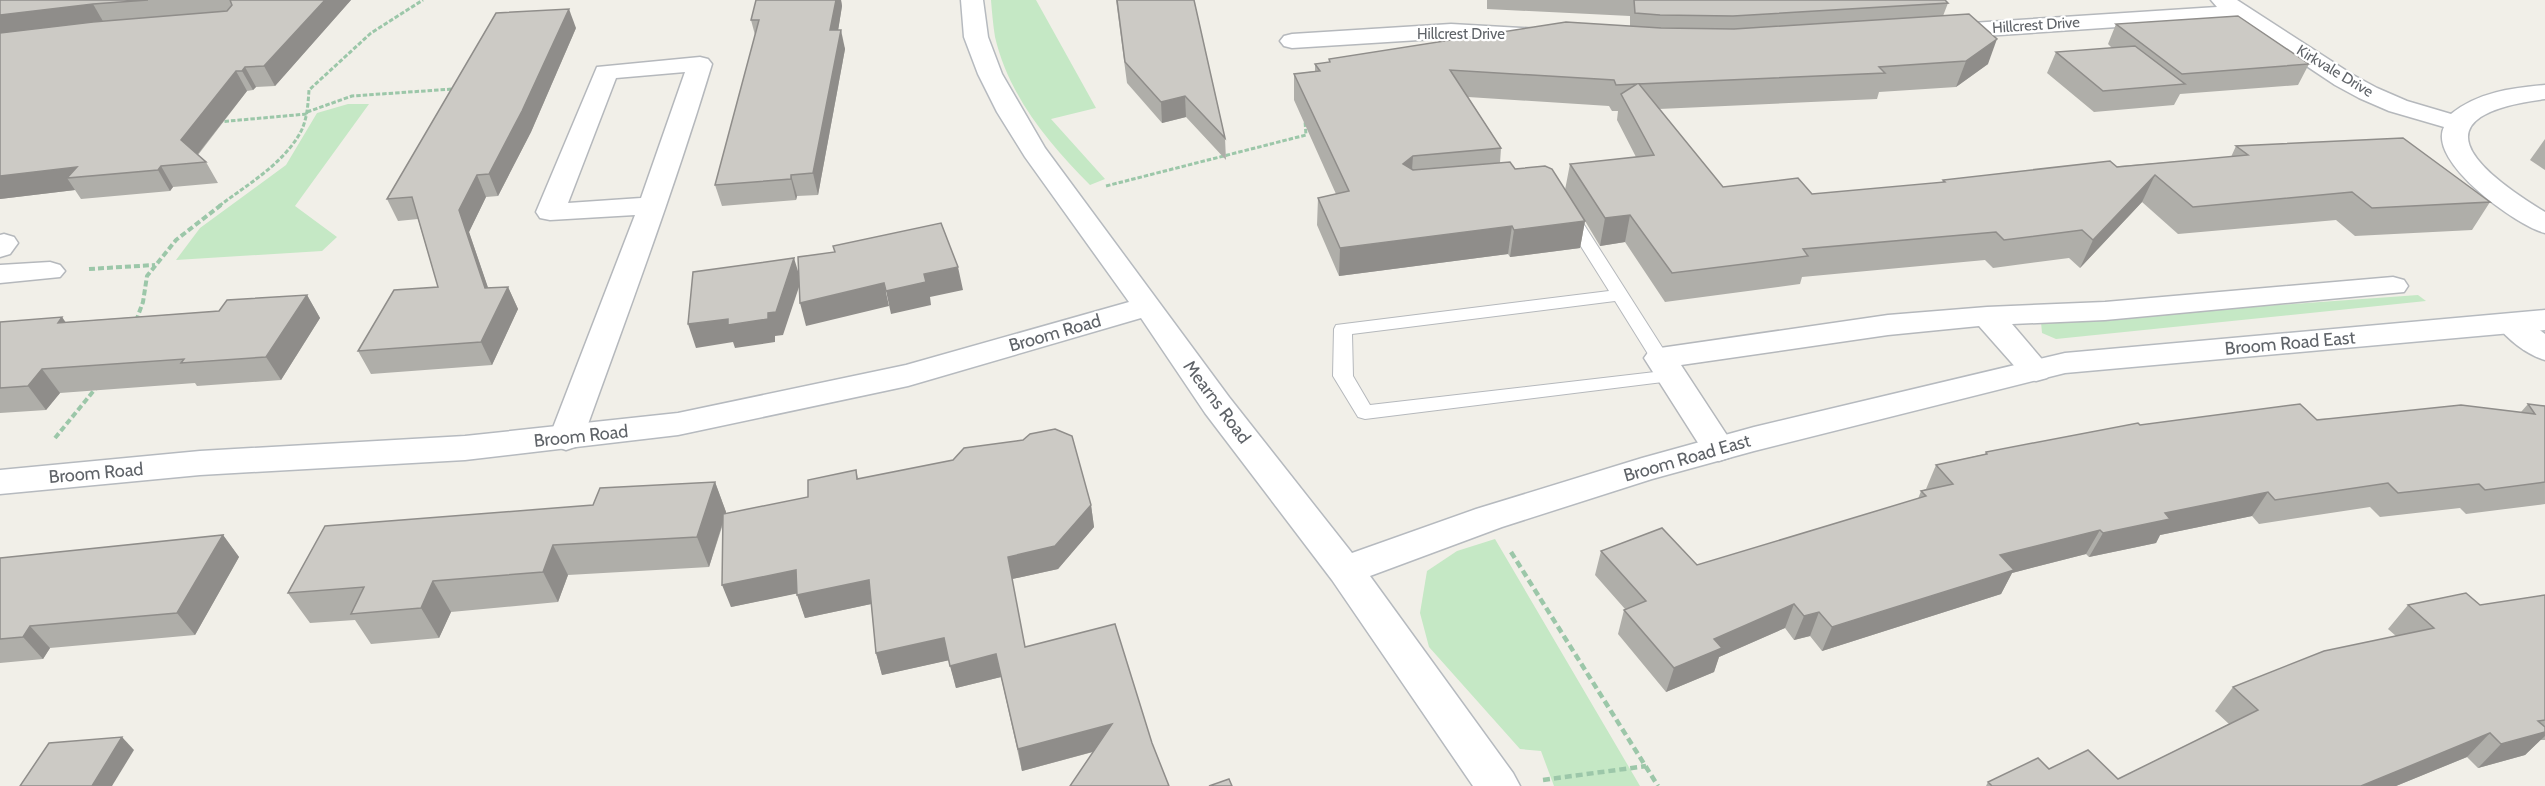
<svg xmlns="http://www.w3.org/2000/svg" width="2545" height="786" viewBox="0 0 2545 786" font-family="Cabin,sans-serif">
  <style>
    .green { fill: #c5e8c5 }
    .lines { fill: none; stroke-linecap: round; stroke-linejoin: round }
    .lane-casing { stroke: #b5b8bc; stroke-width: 2 }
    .street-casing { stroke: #b5b8bc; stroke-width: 3 }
    .secondary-casing { stroke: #b6babf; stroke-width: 3 }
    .path-far2 { stroke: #9cc7a9; stroke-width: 3; stroke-dasharray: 4.5 2; stroke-linecap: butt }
    .path-far1 { stroke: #9cc7a9; stroke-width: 4; stroke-dasharray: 6 3; stroke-linecap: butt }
    .path { stroke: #9cc7a9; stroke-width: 4.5; stroke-dasharray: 7 4; stroke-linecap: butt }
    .lane { fill: #fff; fill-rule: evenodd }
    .street { fill: #fff; fill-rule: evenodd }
    .secondary { fill: #fff; fill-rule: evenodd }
    .wall { fill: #afaea9; fill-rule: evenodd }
    .shaded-wall { fill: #8f8d8a }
    .building { fill: #cccac5; stroke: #8f8d8a; stroke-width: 1.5 }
    .labels { text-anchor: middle; stroke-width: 4.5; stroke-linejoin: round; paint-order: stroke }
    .far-street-label { font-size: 15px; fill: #5f6368; stroke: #fff }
    .street-label { font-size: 18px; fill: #5f6368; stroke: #fff }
  </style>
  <rect width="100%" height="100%" fill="#f1efe8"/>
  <g class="green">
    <path d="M991 0H1036L1096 108 1051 119 1105 179 1090 185C1048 143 1009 96 995 37 993 25 992 12 991 0Z"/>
    <path d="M348 104H369L295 206 337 237 322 251 176 260 200 228 286 165 317 113Z"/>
    <path d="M2418 295 2426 301 2056 339 2042 333 2041 322Z"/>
    <path d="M1495 539 1640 786H1554L1541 751 1520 749 1429 647 1420 613 1427 571 1457 551Z"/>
  </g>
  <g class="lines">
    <defs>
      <path id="lane" d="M1568 208 1574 209 1669 358 1667 362H1653L1615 301 1352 334 1353 376 1370 405 1672 370 1679 372 1682 376 1679 380 1365 419 1358 417 1333 376 1334 329 1336 325 1609 291 1560 213Z"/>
      <g id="street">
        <path d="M2211 0H2237L2353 75 2377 88 2407 101 2451 114C2478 92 2512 88 2545 85V99C2417 115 2471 167 2545 212V233C2517 226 2427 162 2444 127L2389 111 2359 98 2335 85 2236 19 1940 39 1932 37 1928 32 1932 27 1940 25 2217 7Z"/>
        <path d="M1451 24 1541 29 1549 31 1553 36 1549 41 1541 43 1451 38 1292 48 1284 46 1280 41 1284 36 1292 34Z"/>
        <path d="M700 57 708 59 712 64C674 190 628 313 583 438L578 446 566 450 554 446 549 438 635 215 550 220 540 218 536 212 597 67ZM685 72 641 198 568 203 616 78Z"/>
        <path d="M4 234 14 237 18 243 10 254 0 257V235Z"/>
        <path d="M50 262 60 265 65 271 60 277 0 283V265Z"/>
        <path d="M2393 277 2404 280 2408 286 2404 292 2105 320 2012 324 2052 371 2047 378 2036 381 2025 378 1979 326 1888 335 1681 365 1736 449 1731 457 1719 461 1707 457 1644 358 1649 351 1660 348 1888 315 1987 307 2105 302Z"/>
        <path d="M2512 314 2523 317 2545 334V360C2527 355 2507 339 2496 324L2501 317Z"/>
      </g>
      <path id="secondary" d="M961 0H983L988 37 1002 74 1045 148 1229 397 1352 553 1476 509 1642 458 1754 427 2065 353 2545 310V330L2065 373 1754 451 1652 479 1502 527 1370 576 1513 773 1520 786H1473L1332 580 1205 413 1141 318 908 386 678 435 465 460 200 475 0 494V470L200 451 465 436 678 413 906 365 1129 302 1025 157 997 112 978 74 964 37Z"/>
    </defs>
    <use href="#lane" class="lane-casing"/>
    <use href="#street" class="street-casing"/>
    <use href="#secondary" class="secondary-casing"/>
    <g class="path-far2">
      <path d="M307 112 352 96 453 89"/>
      <path d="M218 122 307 114"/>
      <path d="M1106 186 1306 135 1305 121"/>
      <path d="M219 206C247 185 281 165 299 135 307 122 308 105 309 90L371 33 423 0"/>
    </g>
    <g class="path-far1">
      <path d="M89 269 155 265"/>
      <path d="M136 321 143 302 147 276 176 240 221 205"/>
      <path d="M55 438 96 388"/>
    </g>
    <g class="path">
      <path d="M1511 552 1658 786"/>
      <path d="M1543 780 1646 766"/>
    </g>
    <use href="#lane" class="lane"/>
    <use href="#street" class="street"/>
    <use href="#secondary" class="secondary"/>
  </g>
  <g class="wall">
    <path d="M0 0H351L275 86 256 87 253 90 247 91 198 155 206 162 218 183 173 187 170 191 81 199 75 190 0 199Z"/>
    <path d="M756 0H841L842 6 838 30 845 49 818 195 797 196 796 200 722 206 715 185 755 35 751 20Z"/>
    <path d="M1116 0H1194L1225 138 1226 160 1186 117 1162 123 1127 83Z"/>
    <path d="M1487 0H1945L1948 3 1943 16 1988 64 1956 87 1879 92 1877 99 1659 109 1723 187 1812 194 1942 183 1943 180 2231 157 2236 146 2490 202 2472 230 2355 236 2336 220 2178 234 2142 202 2080 268 2069 258 1993 268 1985 260 1802 277 1800 284 1665 302 1625 242 1600 246 1585 221 1580 248 1510 257 1508 254 1339 276 1317 225 1318 198 1336 194 1294 100V74L1315 71V64L1329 62V59L1630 26V16L1487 9ZM1468 97 1609 106 1612 111H1618L1617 120 1636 157 1570 164 1565 190 1500 163 1501 148Z"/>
    <path d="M2116 24 2309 64 2298 85 2180 94 2174 105 2094 112 2047 73 2056 52 2112 48 2108 44Z"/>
    <path d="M576 28 531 132 498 196 486 197 469 232 488 288 508 287 518 309 492 365 371 374 358 351 438 287 418 219 398 221 387 199Z"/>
    <path d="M2545 139V170L2530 160Z"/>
    <path d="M307 295 320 318 281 380 197 386 195 383 60 393 46 410 0 413V322H66L219 311Z"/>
    <path d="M2528 404 2545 406V504L2466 514 2460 508 2380 517 2370 507 2259 524 2252 516 2160 535 2156 543 2089 557 2086 554 2012 573 2001 594 1822 651 1810 636 1794 640 1785 628 1719 657 1714 672 1666 692 1618 634 1624 610 1625 609 1595 575 1601 551 1697 565 1918 499 1921 491 1926 489 1936 465 1985 454 1986 452 2140 425 2521 412Z"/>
    <path d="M856 470 858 478 1091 505 1094 527 1058 569 1012 579 1025 647 1093 752 1022 771 1001 677 956 688 949 660 882 675 876 653 871 604 805 618 797 593 731 607 723 524 709 567 568 575 558 602 451 612 439 638 371 644 355 620 310 623 288 593 593 505 715 482 726 512V514L808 497Z"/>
    <path d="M223 535 239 557 195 635 50 648 43 659 0 663V558Z"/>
    <path d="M2545 595V740H2540L2525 755 2478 768 2467 757 2396 786H1986L1988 782 2049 769 2118 779 2229 724 2215 711 2233 687 2396 636 2388 629 2408 605H2480Z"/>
  </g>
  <g class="shaded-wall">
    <path d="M325 0H351L275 86 264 66Z"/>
    <path d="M836 0H841L842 6 835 50 830 30Z"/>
    <path d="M93 4 104 23 0 36V15Z"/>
    <path d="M569 9 576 28 531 132 498 196 489 174Z"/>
    <path d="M841 30 845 49 818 195 813 173Z"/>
    <path d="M1997 39 1988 64 1956 87 1966 61Z"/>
    <path d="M245 67 256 87 253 90 242 71Z"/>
    <path d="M236 71 247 91 193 160 181 140Z"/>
    <path d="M1185 96 1186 117 1162 123 1161 102Z"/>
    <path d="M1413 156 1411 183 1403 164Z"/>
    <path d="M161 166 173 187 170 191 158 170Z"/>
    <path d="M77 167 67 178 75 190 0 199V176Z"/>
    <path d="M477 175 486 197 469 232 496 311 485 288 459 210Z"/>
    <path d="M791 175 797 196 796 200 791 179Z"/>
    <path d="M2155 175 2142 202 2080 268 2093 240Z"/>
    <path d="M1630 215 1625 242 1600 246 1605 218Z"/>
    <path d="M1585 221 1580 248 1510 257 1514 230Z"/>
    <path d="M1512 226 1508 254 1339 276 1340 248Z"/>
    <path d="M794 258 801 281 783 335 775 336V342L735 348 733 342 696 348 688 324 768 313Z"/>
    <path d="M958 267 963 290 930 297 931 305 891 314 886 291 924 274Z"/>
    <path d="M884 283 889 306 806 326 800 303Z"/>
    <path d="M508 287 518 309 492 365 481 342Z"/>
    <path d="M307 295 320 318 281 380 266 357Z"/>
    <path d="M62 317 79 341 58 323Z"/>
    <path d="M42 369 60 393 46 410 28 386Z"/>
    <path d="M715 482 726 512 709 567 697 537Z"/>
    <path d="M2268 492 2252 516 2160 535 2156 543 2089 557 2103 533 2165 513Z"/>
    <path d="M1091 505 1094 527 1058 569 1012 579 1008 557Z"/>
    <path d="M2100 530 2086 554 2012 573 2001 594 1822 651 1832 627 2000 555Z"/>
    <path d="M223 535 239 557 195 635 177 613Z"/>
    <path d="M553 545 568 575 558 602 543 572Z"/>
    <path d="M796 570 804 592 731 607 722 585Z"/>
    <path d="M869 580 876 603 805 618 797 595Z"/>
    <path d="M433 581 451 612 439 638 421 608Z"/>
    <path d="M1794 604 1785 628 1719 657 1714 672 1666 692 1674 668 1714 639Z"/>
    <path d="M1819 612 1810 636 1794 640 1804 616Z"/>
    <path d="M30 626 50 648 43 659 23 637Z"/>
    <path d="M944 638 950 660 882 675 876 653Z"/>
    <path d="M996 654 1001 677 956 688 950 666Z"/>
    <path d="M1112 724 1114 746 1022 771 1018 749Z"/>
    <path d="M2545 732V736L2525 755 2478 768 2501 744Z"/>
    <path d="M2490 733 2467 757 2396 786H2361Z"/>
    <path d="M122 737 134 750 112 786H92Z"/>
  </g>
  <g class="building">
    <path d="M0 0H148L93 4 0 15Z"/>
    <path d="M230 0H325L264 66 245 67 242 71H236L181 140 206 162 161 166 158 170 67 178 77 167 0 176V33L93 22 227 11 232 5Z"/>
    <path d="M756 0H836L830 30H841L813 173 791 175V179L715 185 759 20H751Z"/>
    <path d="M1117 0H1194L1225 138 1185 96 1161 102 1125 62Z"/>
    <path d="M1634 0H1945L1948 3 1733 16 1660 15 1635 13Z"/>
    <path d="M569 9 522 111 489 174 477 175 459 210 485 288 508 287 481 342 358 351 394 290 438 287 412 197 387 199 496 13Z"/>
    <path d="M1969 14 1997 39 1966 61 1879 67 1885 73 1639 84 1723 187 1798 178 1812 194 1945 182 1943 180 2110 161 2117 167 2248 155 2236 146 2403 138 2490 202 2372 208 2352 192 2193 207 2155 175 2093 240 2082 230 2004 240 1996 232 1803 249 1808 256 1672 273 1630 215 1605 218 1570 164 1654 155 1621 94 1637 84 1616 85 1614 80 1450 70 1501 148 1413 156 1403 164 1413 170 1510 162 1515 169 1545 166 1552 169 1585 221 1514 230 1512 226 1340 248 1318 198 1349 191 1294 74 1320 71 1315 64 1330 62 1329 59 1566 22 1661 28 1734 29Z"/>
    <path d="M2238 16 2309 64 2182 74 2116 24Z"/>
    <path d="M2135 46 2185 84 2103 91 2056 52Z"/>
    <path d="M941 223 958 267 924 274 926 282 886 291 884 283 800 303 798 257 835 252 833 246Z"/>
    <path d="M794 258 776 312 768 313V319L728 325V319L688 324 693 272Z"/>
    <path d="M307 295 266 357 181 363 184 359 42 369 28 386 0 388V322L62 317 58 323 219 311 227 300Z"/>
    <path d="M2300 404 2317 420 2461 405 2535 414 2528 404 2545 406V482L2485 490 2479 484 2398 493 2388 483 2275 500 2268 492 2165 513 2170 519 2103 533 2100 530 2000 555 2014 570 1832 627 1819 612 1804 616 1794 604 1714 639 1722 648 1674 668 1624 610 1646 601 1601 551 1662 528 1697 565 1926 496 1921 491 1953 484 1936 465 1987 454 1986 452 2138 423 2140 425Z"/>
    <path d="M1055 429 1072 436 1091 505 1055 546 1008 557 1025 647 1115 624 1152 743 1169 786H1070L1112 724 1018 749 996 654 950 666 944 638 876 653 869 580 797 595 796 570 722 585 723 514 808 497V480L856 470 857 479 953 460 964 448 1023 440 1030 434Z"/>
    <path d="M715 482 697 537 553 545 543 572 433 581 421 608 351 614 364 587 288 593 325 526 593 505 600 488Z"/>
    <path d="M223 535 177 613 30 626 23 637 0 639V558Z"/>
    <path d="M2466 593 2480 605 2545 595V720L2538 721 2545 727V732L2501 744 2490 733 2361 786H1992L1988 782 2038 758 2049 769 2088 750 2118 779 2258 710 2233 687 2324 651 2434 628 2408 605Z"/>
    <path d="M122 737 92 786H20L49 743Z"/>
    <path d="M1229 779 1232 786H1209Z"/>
  </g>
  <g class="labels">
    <g class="far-street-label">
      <text transform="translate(2036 25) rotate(-4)" y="5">Hillcrest Drive</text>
      <text x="1461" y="39">Hillcrest Drive</text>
      <text transform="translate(2335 71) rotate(31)" y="5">Kirkvale Drive</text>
    </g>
    <g class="street-label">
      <text transform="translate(1055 333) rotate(-16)" y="6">Broom Road</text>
      <text transform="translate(2290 343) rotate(-5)" y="6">Broom Road East</text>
      <text transform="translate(1217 402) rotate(53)" y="6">Mearns Road</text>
      <text transform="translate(581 436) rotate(-6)" y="6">Broom Road</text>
      <text transform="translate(1687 458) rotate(-16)" y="6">Broom Road East</text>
      <text transform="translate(96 473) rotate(-5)" y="6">Broom Road</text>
    </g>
  </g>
</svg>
